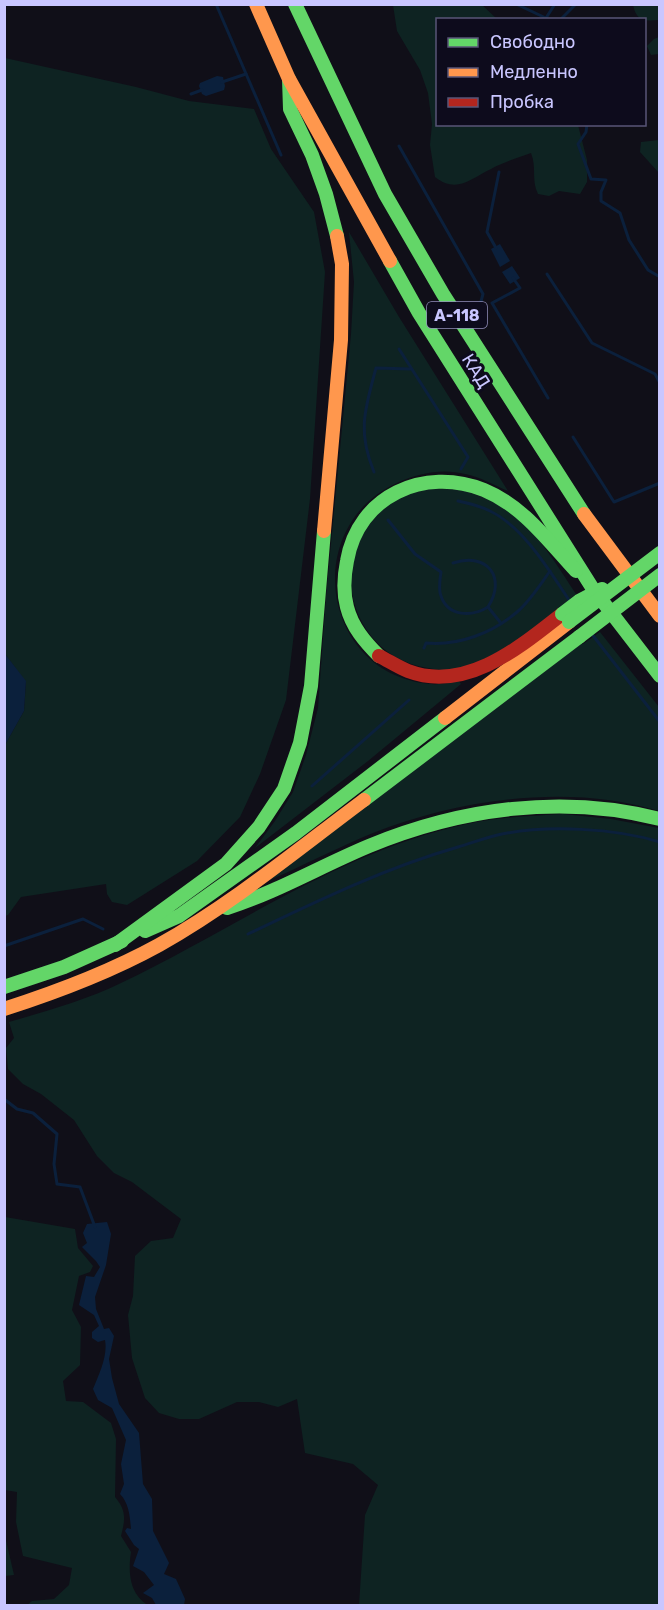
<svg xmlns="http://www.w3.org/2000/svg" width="664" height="1610" viewBox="0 0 664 1610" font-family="Rubik,sans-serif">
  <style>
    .green { fill: #0e2322 }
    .water { fill: #0b203c }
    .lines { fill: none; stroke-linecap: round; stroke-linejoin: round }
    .stream { stroke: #0b203c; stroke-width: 3 }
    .fast { stroke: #63d668; stroke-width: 14 }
    .slow { stroke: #ff974d; stroke-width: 14 }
    .jam { stroke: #b3261e; stroke-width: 14 }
    .fast-bridge { stroke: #63d668; stroke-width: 14 }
    .labels { text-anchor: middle; stroke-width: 6; stroke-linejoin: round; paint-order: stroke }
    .shield { fill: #0d0b1c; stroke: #918ebb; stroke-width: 1.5 }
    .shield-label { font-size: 16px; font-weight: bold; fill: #c9c6ff }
    .street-label { font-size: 18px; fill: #c9c6ff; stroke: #0d0b1c }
  </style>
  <rect width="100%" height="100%" fill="#100f18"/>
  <g class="green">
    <path d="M393 5H482L497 19 438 20V124L578 125 587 160V182L580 194 559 191 549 196 538 194C531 180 537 168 531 153 518 158 503 162 491 169 470 179 457 194 435 177L430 145 432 124 428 93 420 70 397 31Z"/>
    <path d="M633 5H659V20C644 21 637 22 633 5Z"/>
    <path d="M659 37V54L651 55 647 46 654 39Z"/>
    <path d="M5 58 136 87 189 101 254 109 271 149 314 212 325 272 310 499 286 700 260 774 240 817 197 861 127 905 112 902 107 894 106 884 21 897 8 915 5 916V745L24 711 26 682 5 654Z"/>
    <path d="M659 140H660L659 173 640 152 641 142Z"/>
    <path d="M349 232 399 317 508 491C494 485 480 477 465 474 443 468 419 473 399 482 299 525 321 676 432 684 441 685 451 682 459 681L461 684 368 761 255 848 275 821 293 792 306 755 318 708 326 596 351 334 354 282Z"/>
    <path d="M456 488C470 493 486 497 499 505 533 524 555 562 576 594 546 620 525 640 488 657 481 661 472 667 464 669 453 672 439 670 428 668 346 656 323 550 390 503 409 489 433 488 456 488Z"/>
    <path d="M600 632 659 707V811C570 783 459 799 373 833 336 848 301 867 265 882L580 642 583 644Z"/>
    <path d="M563 814 611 819 659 828V1605H359L365 1515 378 1485 353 1464 305 1453 297 1399 278 1407 259 1402H237L199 1419H179L159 1413 145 1398 132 1358 128 1315 133 1296 135 1256 151 1241 173 1238 181 1219 132 1182 114 1173 97 1156 74 1120 41 1094 23 1084 8 1069 6 1048 14 1038 9 1022C47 1011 86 1000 121 983 236 928 341 851 467 824 499 817 531 816 563 814Z"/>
    <path d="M5 1217 75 1229 78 1248 93 1266 90 1272 79 1276 72 1310 81 1327 80 1365 63 1381 66 1401 83 1402 111 1423 116 1439 115 1497C127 1511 125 1520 121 1536L131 1552C128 1571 129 1594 148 1605H27L32 1601 54 1599 69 1585 72 1568 23 1556 16 1522 17 1492 5 1490Z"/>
    <path d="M5 1536 14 1575 5 1576Z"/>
  </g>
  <g class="water">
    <path d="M217 76 223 77 225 86 224 90 206 96 202 94 199 86 200 83Z"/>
    <path d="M500 244 510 261 500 267 491 249Z"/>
    <path d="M512 266 520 278 510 284 502 272Z"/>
    <path d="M5 654 26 681 24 711 5 745Z"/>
    <path d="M107 1222 111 1234 106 1265 95 1297 96 1309 104 1329 109 1328 114 1336 109 1359 112 1378 119 1404 139 1433 143 1484 152 1499 153 1531 169 1563 164 1574 176 1579 185 1599 184 1605H156L152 1598 143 1593 154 1585 144 1572 133 1566 139 1549 134 1545 125 1531 127 1528 131 1529C130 1517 129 1503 120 1494L124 1484 121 1464 126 1440 112 1408 98 1400 93 1389C99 1374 108 1356 105 1340L98 1342 92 1338V1332L99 1326 94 1315 79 1305 86 1276 94 1277 100 1267 96 1261 82 1247 87 1243 83 1233 87 1224Z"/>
  </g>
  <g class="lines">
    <g class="stream">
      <path d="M216 4 281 155"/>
      <path d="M516 4 550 20"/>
      <path d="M546 18 555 4"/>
      <path d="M560 20 576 4"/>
      <path d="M222 82 246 74"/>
      <path d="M191 94 202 90"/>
      <path d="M587 124 586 132 578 144 591 179 606 180 601 192V201L620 213 629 240 648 270 660 277"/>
      <path d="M399 146 483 294 480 305"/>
      <path d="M496 248 487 232 499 172"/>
      <path d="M547 274 592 343 655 374 660 383"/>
      <path d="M513 278 520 288 492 303 548 398"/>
      <path d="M399 349 468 457 461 469"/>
      <path d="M573 437 614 502 660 483"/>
      <path d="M374 472C357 431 365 409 376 368L411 369"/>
      <path d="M458 501C468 503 480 506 490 511 524 527 550 572 571 603"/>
      <path d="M388 520 415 554 441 572C440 579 438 589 441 596 448 617 472 617 488 607"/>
      <path d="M453 563C487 552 507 577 488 607L500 622"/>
      <path d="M591 633 660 722"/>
      <path d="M424 648 426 643C459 646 492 633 517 612 530 601 540 585 550 571"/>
      <path d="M312 786 409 700"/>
      <path d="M248 934C317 901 385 868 458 847 472 843 487 837 502 834 548 825 614 828 660 842"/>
      <path d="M4 946 83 919 103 929"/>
      <path d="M4 1099 17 1109 33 1113 57 1134 54 1164 57 1184 80 1187 95 1227"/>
    </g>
    <g class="fast">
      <path d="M295 4 385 194 443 294 584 514"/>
      <path d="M289 79 290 109 312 155 326 194 337 236"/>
      <path d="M390 261 419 313 593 589 660 676"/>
      <path d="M379 656C365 642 352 627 347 607 343 592 344 576 347 561 358 496 424 466 484 490 523 506 548 541 576 571"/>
      <path d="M364 800 579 637"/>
      <path d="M227 908C277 892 321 866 369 846 461 808 563 794 660 819"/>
      <path d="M145 931 179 916 296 833 445 718"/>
      <path d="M115 945 226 864 259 827 284 789 300 743 311 686 324 531"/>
      <path d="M4 987 64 967 122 941"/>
    </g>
    <g class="slow">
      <path d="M256 4 289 79 390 261"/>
      <path d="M584 514 660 616"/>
      <path d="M324 531 341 340 342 264 337 236"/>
      <path d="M445 718 569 622"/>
      <path d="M4 1009C57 992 110 972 159 945 232 904 297 850 364 800"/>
    </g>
    <path class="jam" d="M379 656C389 661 398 667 408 671 466 693 520 647 562 614"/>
    <g class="fast-bridge">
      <path d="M562 614 579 601 602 589"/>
      <path d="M569 622 660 553"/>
      <path d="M579 637 660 575"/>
    </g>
  </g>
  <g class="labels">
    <rect class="shield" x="427" y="302" width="60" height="26" rx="4.5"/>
    <g class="shield-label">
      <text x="457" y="321">А-118</text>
    </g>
    <g class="street-label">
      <text transform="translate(476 371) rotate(58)" y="6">КАД</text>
    </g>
  </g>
  <rect width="664" height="1610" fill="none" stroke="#c9c6ff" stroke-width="12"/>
  <rect x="436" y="18" width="210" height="108" fill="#0d0b1c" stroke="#585677" stroke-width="1.5"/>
  <rect x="448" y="38" width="30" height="9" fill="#63d668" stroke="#585677" stroke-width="1.5"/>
  <text x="490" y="48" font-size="18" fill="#c9c6ff">Свободно</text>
  <rect x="448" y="68" width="30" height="9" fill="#ff974d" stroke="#585677" stroke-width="1.5"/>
  <text x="490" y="78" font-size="18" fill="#c9c6ff">Медленно</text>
  <rect x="448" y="98" width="30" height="9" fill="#b3261e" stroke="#585677" stroke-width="1.5"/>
  <text x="490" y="108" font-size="18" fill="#c9c6ff">Пробка</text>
</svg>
